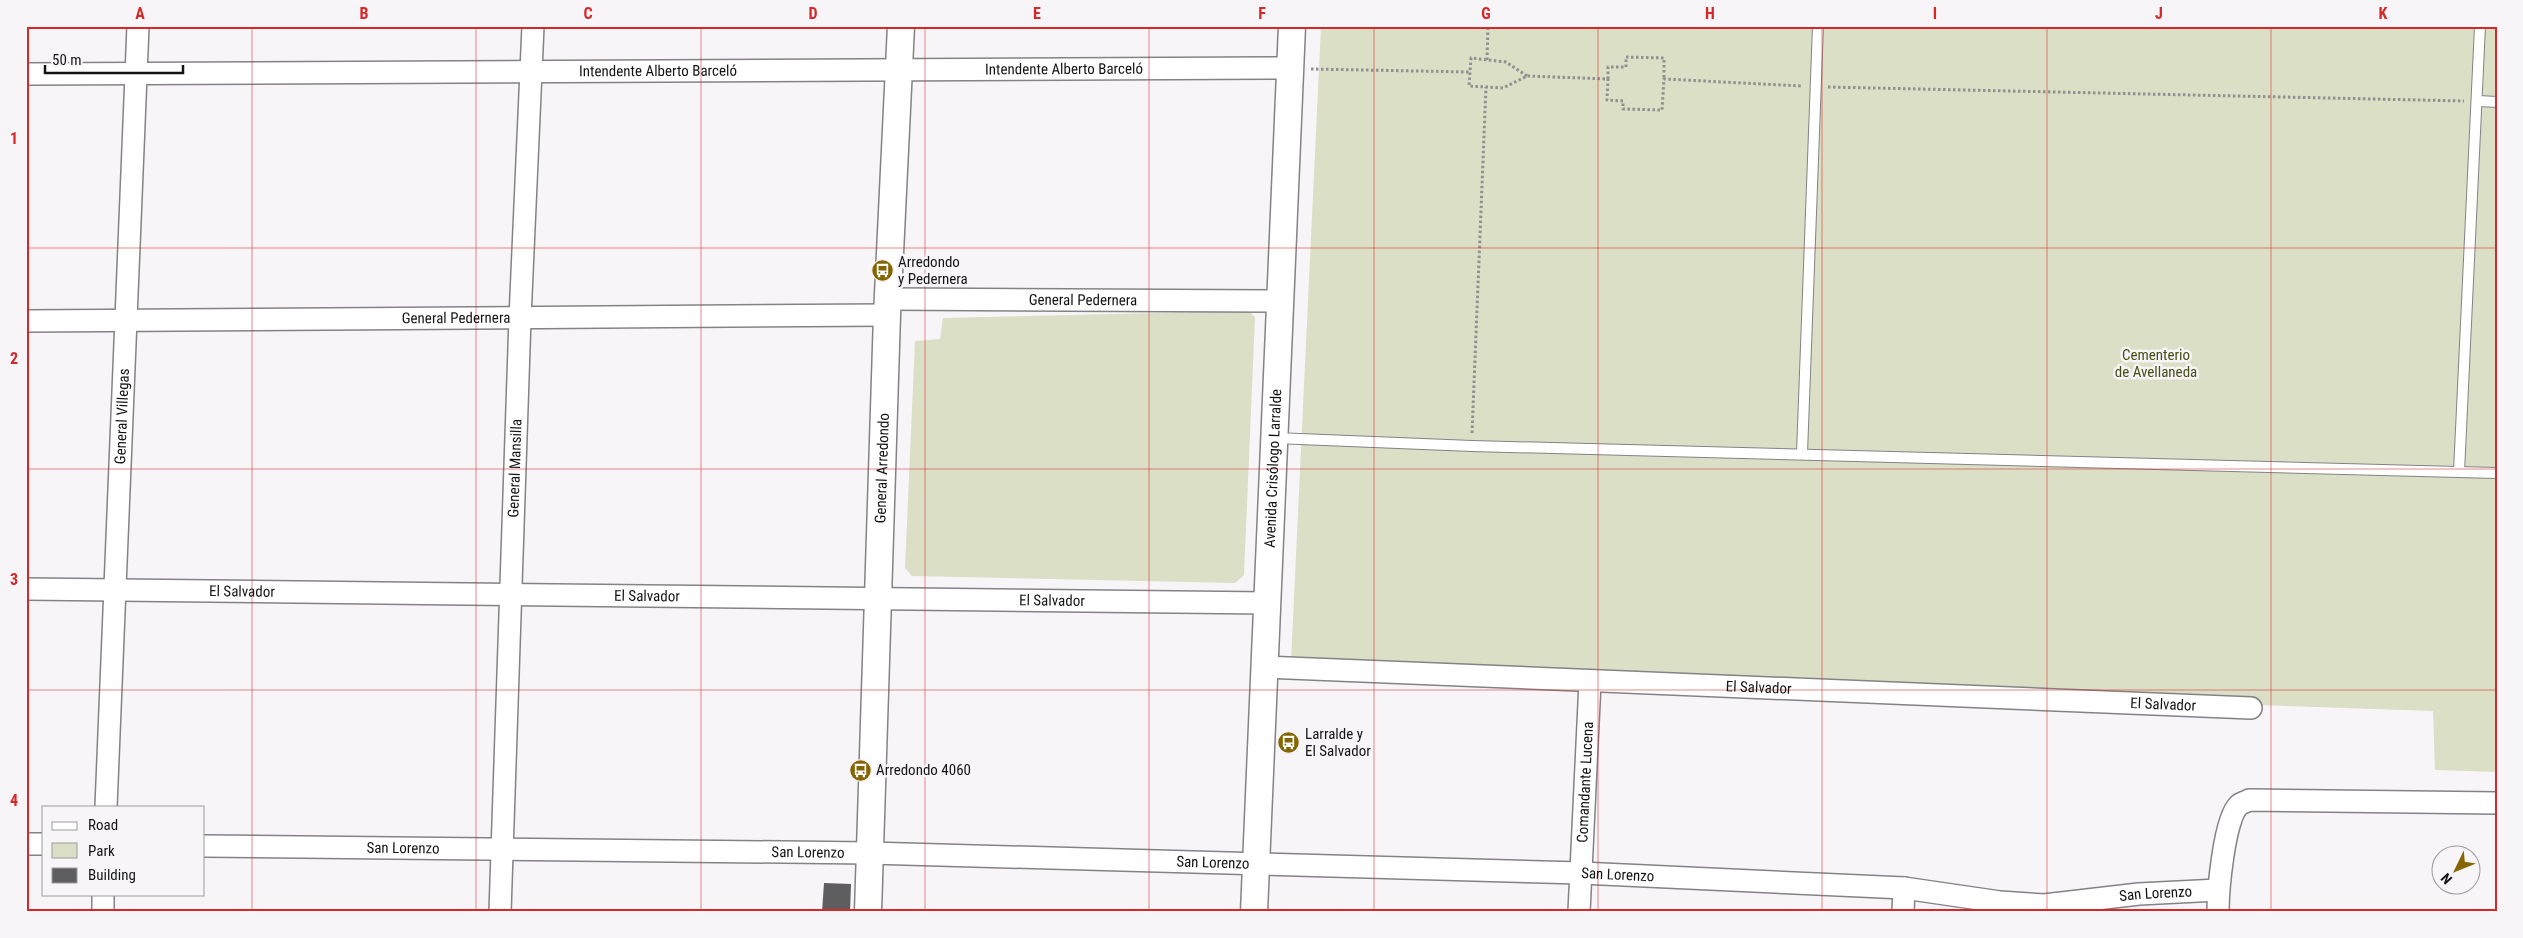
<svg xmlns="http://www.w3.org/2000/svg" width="2523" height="938" viewBox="0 0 2523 938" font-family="'Roboto Condensed',sans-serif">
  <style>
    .green { fill: #dbdfc5 }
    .building { fill: #5e5e61 }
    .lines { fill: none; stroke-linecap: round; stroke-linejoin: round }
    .service-casing { stroke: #848285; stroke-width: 12 }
    .minor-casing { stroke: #848285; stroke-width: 24 }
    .tertiary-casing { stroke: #848285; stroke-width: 29 }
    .path { stroke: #908f91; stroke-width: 3; stroke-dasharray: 2.5 2.5; stroke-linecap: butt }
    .service { stroke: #fff; stroke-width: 10 }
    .minor { stroke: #fff; stroke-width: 21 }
    .tertiary { stroke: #fff; stroke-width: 26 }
    .grid { fill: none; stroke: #d62828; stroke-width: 1; stroke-opacity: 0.55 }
    .labels { text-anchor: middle; stroke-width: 5; stroke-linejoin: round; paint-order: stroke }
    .street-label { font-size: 15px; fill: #141414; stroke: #f7f5f8 }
    .poi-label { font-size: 15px; fill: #141414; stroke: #f7f5f8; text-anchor: start }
    .park-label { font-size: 15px; fill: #484e15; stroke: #f7f5f8 }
    .neatline { fill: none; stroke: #d62828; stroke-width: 2 }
    .grid-label { font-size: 16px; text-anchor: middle; font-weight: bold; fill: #d62828 }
  </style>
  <rect width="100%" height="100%" fill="#f7f5f8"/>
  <g class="green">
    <path d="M1321 26H2497V772L2435 770 2433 711 2226 704 1291 661Z"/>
    <path d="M1249 311 1255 317 1244 575 1235 583 912 576 905 568 915 341 940 339 943 318Z"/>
  </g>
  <path class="building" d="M824 883 851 884 850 912H822Z"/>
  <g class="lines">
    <defs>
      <g id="service">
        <path d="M2478 101 2497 102"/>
        <path d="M1275 438 1472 446 2497 473"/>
        <path d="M1802 453 1818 26"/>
        <path d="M2459 472 2480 26"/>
      </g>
      <g id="minor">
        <path id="s1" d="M26 74 1290 68"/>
        <path id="s2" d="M888 299 1279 301"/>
        <path id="s3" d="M26 321 887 315"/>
        <path id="s4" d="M26 589 1267 603"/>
        <path id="s5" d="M1265 667 2251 708"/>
        <path id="s6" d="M106 807 138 26"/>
        <path d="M26 844H44"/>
        <path id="s7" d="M204 846 870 853 1581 873 1904 888 2000 902 2044 905 2139 894 2218 890"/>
        <path d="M103 912V894"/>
        <path id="s8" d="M500 912 520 318 533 26"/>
        <path id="s9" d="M1579 912 1590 682"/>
        <path d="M1903 912 1904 888"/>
        <path d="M2218 912C2218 892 2224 818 2239 805 2241 803 2246 802 2249 800L2497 803"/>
      </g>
      <g id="tertiary">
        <path id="s10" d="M868 912 887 315 901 26"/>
        <path id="s11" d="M1254 912C1268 617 1278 321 1292 26"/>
      </g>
    </defs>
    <use href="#service" class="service-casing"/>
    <use href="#minor" class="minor-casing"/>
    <use href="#tertiary" class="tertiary-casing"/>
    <g class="path">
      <path d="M1487 60 1488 26"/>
      <path d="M1311 69 1470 72"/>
      <path d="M1527 76 1506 62 1471 58 1469 86 1503 88 1527 76 1608 79 1607 100 1623 101V109L1662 110 1664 79 1802 86"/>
      <path d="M1608 79V67H1626V57L1664 58V79"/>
      <path d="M1828 87 2464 101"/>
      <path d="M1472 433 1486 87"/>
      <path d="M2479 912H2497"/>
    </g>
    <use href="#service" class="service"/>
    <use href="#minor" class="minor"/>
    <use href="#tertiary" class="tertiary"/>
  </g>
  <path class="grid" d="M252 26V912M476 26V912M701 26V912M925 26V912M1149 26V912M1374 26V912M1598 26V912M1822 26V912M2047 26V912M2271 26V912M26 248H2497M26 469H2497M26 690H2497"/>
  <defs>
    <symbol id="bus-disc" viewBox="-11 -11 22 22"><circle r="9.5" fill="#856500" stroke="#f7f5f8"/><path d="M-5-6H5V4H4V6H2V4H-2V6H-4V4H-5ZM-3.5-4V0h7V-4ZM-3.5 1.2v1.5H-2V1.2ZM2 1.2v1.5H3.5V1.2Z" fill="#fff"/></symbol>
  </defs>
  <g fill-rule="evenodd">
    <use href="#bus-disc" x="870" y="258" width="25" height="25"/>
    <use href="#bus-disc" x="1276" y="730" width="25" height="25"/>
    <use href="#bus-disc" x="848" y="758" width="25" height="25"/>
  </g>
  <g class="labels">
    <g class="street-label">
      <text dy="5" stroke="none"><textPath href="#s1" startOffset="1038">Intendente Alberto Barceló</textPath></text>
      <text dy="5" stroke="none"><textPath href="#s1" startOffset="632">Intendente Alberto Barceló</textPath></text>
      <text dy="5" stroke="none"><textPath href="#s2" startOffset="195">General Pedernera</textPath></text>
      <text dy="5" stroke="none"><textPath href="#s3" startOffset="430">General Pedernera</textPath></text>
      <text dy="5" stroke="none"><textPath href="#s6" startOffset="391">General Villegas</textPath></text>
      <text dy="5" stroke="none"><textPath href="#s8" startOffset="444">General Mansilla</textPath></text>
      <text dy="5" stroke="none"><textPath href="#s10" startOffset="444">General Arredondo</textPath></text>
      <text dy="5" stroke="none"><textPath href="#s11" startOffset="444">Avenida Crisólogo Larralde</textPath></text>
      <text dy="5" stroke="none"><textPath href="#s4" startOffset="216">El Salvador</textPath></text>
      <text dy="5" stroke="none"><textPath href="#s4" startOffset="621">El Salvador</textPath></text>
      <text dy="5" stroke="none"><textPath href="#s4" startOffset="1026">El Salvador</textPath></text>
      <text dy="5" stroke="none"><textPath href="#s5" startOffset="494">El Salvador</textPath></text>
      <text dy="5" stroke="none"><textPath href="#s5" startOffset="899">El Salvador</textPath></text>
      <text dy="5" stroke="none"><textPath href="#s9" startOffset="130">Comandante Lucena</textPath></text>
      <text dy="5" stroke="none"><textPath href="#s7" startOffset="199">San Lorenzo</textPath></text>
      <text dy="5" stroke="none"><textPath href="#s7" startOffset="604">San Lorenzo</textPath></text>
      <text dy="5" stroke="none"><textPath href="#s7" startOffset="1009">San Lorenzo</textPath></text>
      <text dy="5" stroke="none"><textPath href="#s7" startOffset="1414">San Lorenzo</textPath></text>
      <text dy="5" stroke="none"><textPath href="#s7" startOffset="1954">San Lorenzo</textPath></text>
    </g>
    <g class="poi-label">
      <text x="898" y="267">Arredondo<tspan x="898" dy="17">y Pedernera</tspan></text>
      <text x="1305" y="739">Larralde y<tspan x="1305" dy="17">El Salvador</tspan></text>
      <text x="876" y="775">Arredondo 4060</text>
    </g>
    <g class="park-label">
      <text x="2156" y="360">Cementerio<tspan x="2156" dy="17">de Avellaneda</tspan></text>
    </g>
  </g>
  <rect width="2523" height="938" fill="none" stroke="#f7f5f8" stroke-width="55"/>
  <rect x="42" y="806" width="162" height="90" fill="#f7f5f8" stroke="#9c9b9d"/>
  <rect x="52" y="822" width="25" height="8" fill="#ffffff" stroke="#9c9b9d"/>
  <text x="88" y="830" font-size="15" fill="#141414">Road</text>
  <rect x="52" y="843" width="25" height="15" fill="#dbdfc5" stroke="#9c9b9d"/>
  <text x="88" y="856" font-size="15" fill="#141414">Park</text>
  <rect x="52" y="868" width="25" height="15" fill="#5e5e61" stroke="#9c9b9d"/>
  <text x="88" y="880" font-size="15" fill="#141414">Building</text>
  <g transform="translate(2456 870) rotate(227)"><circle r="24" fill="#f7f5f8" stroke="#9c9b9d"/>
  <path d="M0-4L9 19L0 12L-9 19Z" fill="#856500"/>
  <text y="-8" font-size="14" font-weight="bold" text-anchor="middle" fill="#141414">N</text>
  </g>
  <path d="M45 65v8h138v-8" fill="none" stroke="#141414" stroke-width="2.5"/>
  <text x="52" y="65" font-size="15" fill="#141414" stroke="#f7f5f8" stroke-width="4" paint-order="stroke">50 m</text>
  <rect x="28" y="28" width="2468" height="882" class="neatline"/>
  <g class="grid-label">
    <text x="140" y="19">A</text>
    <text x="364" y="19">B</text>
    <text x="588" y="19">C</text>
    <text x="813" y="19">D</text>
    <text x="1037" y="19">E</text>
    <text x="1262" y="19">F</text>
    <text x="1486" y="19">G</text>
    <text x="1710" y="19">H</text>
    <text x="1935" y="19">I</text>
    <text x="2159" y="19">J</text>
    <text x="2383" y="19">K</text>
    <text x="14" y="144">1</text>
    <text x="14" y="364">2</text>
    <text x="14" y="585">3</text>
    <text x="14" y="806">4</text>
  </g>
</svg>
